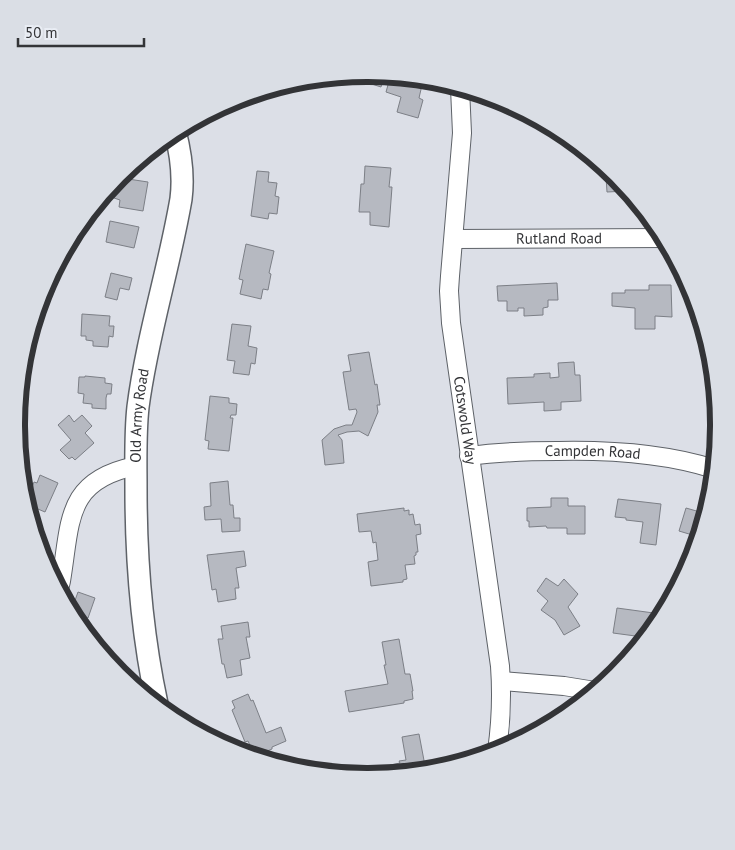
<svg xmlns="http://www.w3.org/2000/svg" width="735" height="850" viewBox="0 0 735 850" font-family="'PT Sans',sans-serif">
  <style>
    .building { fill: #b6b9c1; stroke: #7c7f86 }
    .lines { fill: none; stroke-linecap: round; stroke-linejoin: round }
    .minor-casing { stroke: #5e6268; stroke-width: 20 }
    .tertiary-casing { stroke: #5e6268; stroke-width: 24 }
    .minor { stroke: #fff; stroke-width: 18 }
    .tertiary { stroke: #fff; stroke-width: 21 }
    .labels { text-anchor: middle; stroke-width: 4; stroke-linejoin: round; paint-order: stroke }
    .street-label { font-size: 15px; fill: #333437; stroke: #e9edf4 }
    .rim { fill: none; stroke: #333437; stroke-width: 6 }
  </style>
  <rect width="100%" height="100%" fill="#dcdfe7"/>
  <g class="building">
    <path d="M360 74H368L419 79 417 83 422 85 419 98 423 100 418 118 397 112 401 97 386 92 388 85 382 83 381 87 359 80Z"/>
    <path d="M365 166 391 168 389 187H392L389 227 370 225V212H359L361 184H364Z"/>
    <path d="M257 171 269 172 268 182 277 183 275 196 279 197 277 214 269 213 268 219 251 216Z"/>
    <path d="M606 177H616L627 191 607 192Z"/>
    <path d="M128 179 148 182 143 211 119 207 120 200 114 198 117 182 127 183Z"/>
    <path d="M110 221 139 227 134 248 106 242Z"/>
    <path d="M246 244 274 251 269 273 271 274 268 290 263 289 261 299 240 294 243 280 239 279Z"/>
    <path d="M111 273 132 278 129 290 120 288 117 300 105 297Z"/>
    <path d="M557 283 558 300H548V307L543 308V315L524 316V308H518V311H507V301H498L497 286Z"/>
    <path d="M649 285H671L672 317 655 316V329H635V308L612 306V293H625V290H649Z"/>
    <path d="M82 314 110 316 109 326H114L113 337 109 336 108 347 93 346V341L86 340V336H81Z"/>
    <path d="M232 324 251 326 248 346 257 348 255 364 251 363 249 375 233 373 235 361 227 360Z"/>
    <path d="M369 352 375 385 377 384 380 405H377L378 412 368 436 359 431 347 432 338 435 342 440 344 463 325 465 322 440 334 429 346 425H352L357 412 356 409 349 410 343 372 351 371 348 355Z"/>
    <path d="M574 362 575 375H580L581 401 561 402V410L544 411V402L508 404 507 378 534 377V374L550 373V378L559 377 558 363Z"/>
    <path d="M85 376 105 378V383L112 384 111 394H107L106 398V409L92 408V404L83 403 84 394 78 393 79 377H85Z"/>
    <path d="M210 396 229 398V403L237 404 236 415H231L230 418H233L229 451 208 449 209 441 205 440Z"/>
    <path d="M69 415 74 422 82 415 92 426 85 433 94 443 75 460 72 457 69 459 60 450 71 440 58 425Z"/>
    <path d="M40 475 58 483 45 512 26 504V502L34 482 37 483Z"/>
    <path d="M228 481 230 505H233L234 518H240V531L222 532 221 519 205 520 204 507 211 506 210 483Z"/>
    <path d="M551 498H568V506H585V534H567V528H547L546 526 529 527V521H527V508L551 507Z"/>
    <path d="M618 499 661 504 656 545 640 543 643 522 626 520V518L615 517Z"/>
    <path d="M701 507 707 509 699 537 679 531 686 508 700 512Z"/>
    <path d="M404 508V511L409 510V515L413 514 415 525 420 524 421 534 416 535 418 552H416V555L414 556 415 564 405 565 407 579 403 580V582L371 586 368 562 378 560 376 542 373 543 371 531 359 532 357 514Z"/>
    <path d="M244 551 246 566 236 568 239 588H235L236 599 218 602 216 589 212 590 207 555Z"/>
    <path d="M546 578 558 586 564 579 578 594 568 607 580 626 564 635 555 620 541 610 548 601 537 591Z"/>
    <path d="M78 592 95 598 88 618 71 611 68 606 69 605 73 606Z"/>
    <path d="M617 608 661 614 662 608H666L659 620 643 640V637L613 633Z"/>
    <path d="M248 622 250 637H246L250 658 240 660 242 675 227 678 224 664H222L218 639H223L221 626Z"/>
    <path d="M399 639 405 674H410L413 691H412L413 699 404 701V703L349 712 345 691 388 684 384 665H386L382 642Z"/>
    <path d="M248 694 251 701 253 700 266 733 281 727 286 741 272 747V749L255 756 248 741 245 742 232 710 235 708 232 701Z"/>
    <path d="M419 734 426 771 390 774H391L390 765 400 763 399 761 406 760 402 737Z"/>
  </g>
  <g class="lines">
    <defs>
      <g id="minor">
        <path id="s1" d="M460 88 462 133 450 276 449 291 451 323 500 666C502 694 501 723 497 751"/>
        <path id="s2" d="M454 239 664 238"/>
        <path id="s3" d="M469 456C499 452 528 451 558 451 610 450 664 453 714 469"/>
        <path d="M59 589 61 581C71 521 65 480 136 466"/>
        <path d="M501 681 564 686 595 691"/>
      </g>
      <g id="tertiary">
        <path id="s4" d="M157 704C142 634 136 562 136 490 136 462 135 434 138 407 147 337 169 269 181 199 184 176 181 154 175 131"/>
      </g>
    </defs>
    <use href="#minor" class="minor-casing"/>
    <use href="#tertiary" class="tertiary-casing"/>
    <use href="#minor" class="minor"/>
    <use href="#tertiary" class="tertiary"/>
  </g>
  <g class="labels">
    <g class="street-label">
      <text dy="5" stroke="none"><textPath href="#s2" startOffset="105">Rutland Road</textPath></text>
      <text dy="5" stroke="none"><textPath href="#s4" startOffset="290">Old Army Road</textPath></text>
      <text dy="5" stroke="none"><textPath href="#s1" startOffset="334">Cotswold Way</textPath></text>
      <text dy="5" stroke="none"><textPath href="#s3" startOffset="124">Campden Road</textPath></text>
    </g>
  </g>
  <path d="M0 0H735V850H0ZM367 82H368A342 342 0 0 1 710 424V426A342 342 0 0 1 368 768H367A342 342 0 0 1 25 426V424A342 342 0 0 1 367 82Z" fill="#dadee5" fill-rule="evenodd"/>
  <path class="rim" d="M367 82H368A342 342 0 0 1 710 424V426A342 342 0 0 1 368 768H367A342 342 0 0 1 25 426V424A342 342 0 0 1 367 82Z"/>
  <path d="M18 38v8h126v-8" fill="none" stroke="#333437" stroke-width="2.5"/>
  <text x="25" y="38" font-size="15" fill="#333437" stroke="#e9edf4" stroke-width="4" paint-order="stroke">50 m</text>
</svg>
